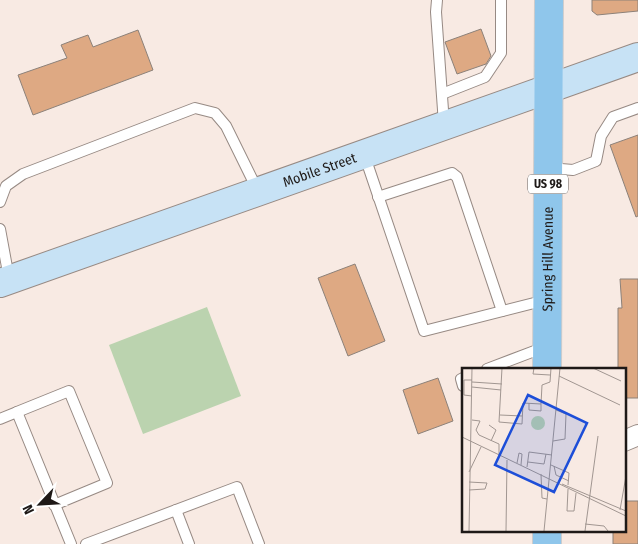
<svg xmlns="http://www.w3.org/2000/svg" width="638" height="544" viewBox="0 0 638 544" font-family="'Fira Sans Condensed',sans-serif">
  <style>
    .green { fill: #bbd3af }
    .building { fill: #dea983; stroke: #8c8179 }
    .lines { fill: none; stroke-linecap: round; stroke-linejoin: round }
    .lane-casing { stroke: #978a84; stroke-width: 12 }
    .street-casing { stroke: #978a84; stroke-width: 22 }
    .secondary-casing { stroke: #978a84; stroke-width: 30 }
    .primary-casing { stroke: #cecccc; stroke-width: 30 }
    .lane { stroke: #fff; stroke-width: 10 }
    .street { stroke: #fff; stroke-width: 20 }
    .secondary { stroke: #c7e2f5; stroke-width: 28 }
    .primary { stroke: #8fc6eb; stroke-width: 28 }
    .labels { text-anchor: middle; stroke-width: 4.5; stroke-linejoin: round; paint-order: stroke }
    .shield { fill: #fff; stroke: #625e5d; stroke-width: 1 }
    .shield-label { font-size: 12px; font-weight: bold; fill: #1e1917 }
    .street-label { font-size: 14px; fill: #1e1917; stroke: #fff }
    .inset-road { fill: none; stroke: #a19691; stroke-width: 1 }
    .view { fill: #1d4ed8; fill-opacity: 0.15; stroke: #1d4ed8; stroke-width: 2.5 }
    .inset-edge { fill: none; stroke: #1e1917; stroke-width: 2.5 }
  </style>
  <rect width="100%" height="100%" fill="#f8eae3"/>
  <path class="green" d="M207 307 241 396 143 434 109 345Z"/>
  <g class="building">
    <path d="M592 0H638V11L597 15 592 11Z"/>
    <path d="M481 29 491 56 486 64 457 74 445 42Z"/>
    <path d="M138 30 153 70 33 115 18 75 67 58 61 45 74 40 88 35 93 47Z"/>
    <path d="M638 135V216L636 217 610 145Z"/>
    <path d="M355 264 385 341 348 356 318 278Z"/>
    <path d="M620 279H638V398H624V369H618V308H622Z"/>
    <path d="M438 378 453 421 418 434 403 390Z"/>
    <path d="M624 501H638V544H613V530H624Z"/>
  </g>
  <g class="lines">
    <defs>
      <g id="lane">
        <path d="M437 0 436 12 444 124"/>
        <path d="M442 94 485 77 501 53V0"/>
        <path d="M364 154 424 331 546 300"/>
        <path d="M549 168 573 170 596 161 601 136 613 117 638 108"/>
        <path d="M378 197 452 173 457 177 502 311"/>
        <path d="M0 202 6 186 23 174 195 108 215 113 226 126 258 191"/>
        <path d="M0 229 9 278"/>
        <path d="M487 369 545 347"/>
        <path d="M463 378 461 379 463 386"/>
        <path d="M17 412 69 391 107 483 54 505"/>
        <path d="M0 419 17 412 71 544"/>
        <path d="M176 510 189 544"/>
        <path d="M86 544 237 487 259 544"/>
      </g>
      <path id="street" d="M624 441 638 435"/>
      <g id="secondary">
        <path id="s1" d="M0 283 638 57"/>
      </g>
      <g id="primary">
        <path id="s2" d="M547 369 549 0"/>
        <path d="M547 544V530"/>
      </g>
    </defs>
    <use href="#lane" class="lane-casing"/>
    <use href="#street" class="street-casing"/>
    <use href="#secondary" class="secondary-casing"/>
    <use href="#primary" class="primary-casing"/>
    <use href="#lane" class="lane"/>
    <use href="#street" class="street"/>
    <use href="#secondary" class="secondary"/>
    <use href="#primary" class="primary"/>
  </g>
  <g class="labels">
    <rect class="shield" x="528" y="174.5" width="40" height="19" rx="4"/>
    <g class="shield-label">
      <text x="548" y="188">US 98</text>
    </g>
    <g class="street-label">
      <text dy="5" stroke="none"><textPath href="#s1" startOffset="339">Mobile Street</textPath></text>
      <text dy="5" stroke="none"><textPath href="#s2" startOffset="110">Spring Hill Avenue</textPath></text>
    </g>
  </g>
  <g transform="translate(462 368)">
    <rect width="164" height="164" fill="#f8eae3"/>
    <path d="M69 55a7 7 0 1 1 14 0a7 7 0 1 1-14 0Z" fill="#bbd3af"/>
    <path class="inset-road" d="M40 0 37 54 60 56 61 35 79 36 80 17 88 14 89 0M72 0 71 6 88 7M131 0 159 13M97 8 158 37M10 14 40 16M10 19 39 22M10 28 2 27V12H10M67 35V42L79 43V36M38 47 60 48M10 52 18 53 14 62 17 67 37 76V86M27 57 34 62 29 73M0 69 164 148M91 73 103 71 104 46 94 42M66 94 82 96 84 86M55 95 57 85 60 86 59 97M89 97 107 105 106 117M92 98 94 107 107 113M65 99 67 84 90 87M7 104 19 79M79 106 80 130 85 131M7 114 25 115 23 121 7 122M100 116 164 143M106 121 105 143H112L114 125M158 142 164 108M123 156 142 158 146 163M7 163 10 0M44 163 45 92M82 163 98 0M123 163 136 68"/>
    <path class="view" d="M66 27 125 55 92 124 33 97Z"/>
    <rect width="164" height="164" class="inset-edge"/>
  </g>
  <g transform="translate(40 504) rotate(245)" stroke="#ffffff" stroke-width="4" paint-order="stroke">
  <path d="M0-4L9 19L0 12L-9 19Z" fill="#1e1917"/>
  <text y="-8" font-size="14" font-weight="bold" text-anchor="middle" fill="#1e1917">N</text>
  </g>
</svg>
